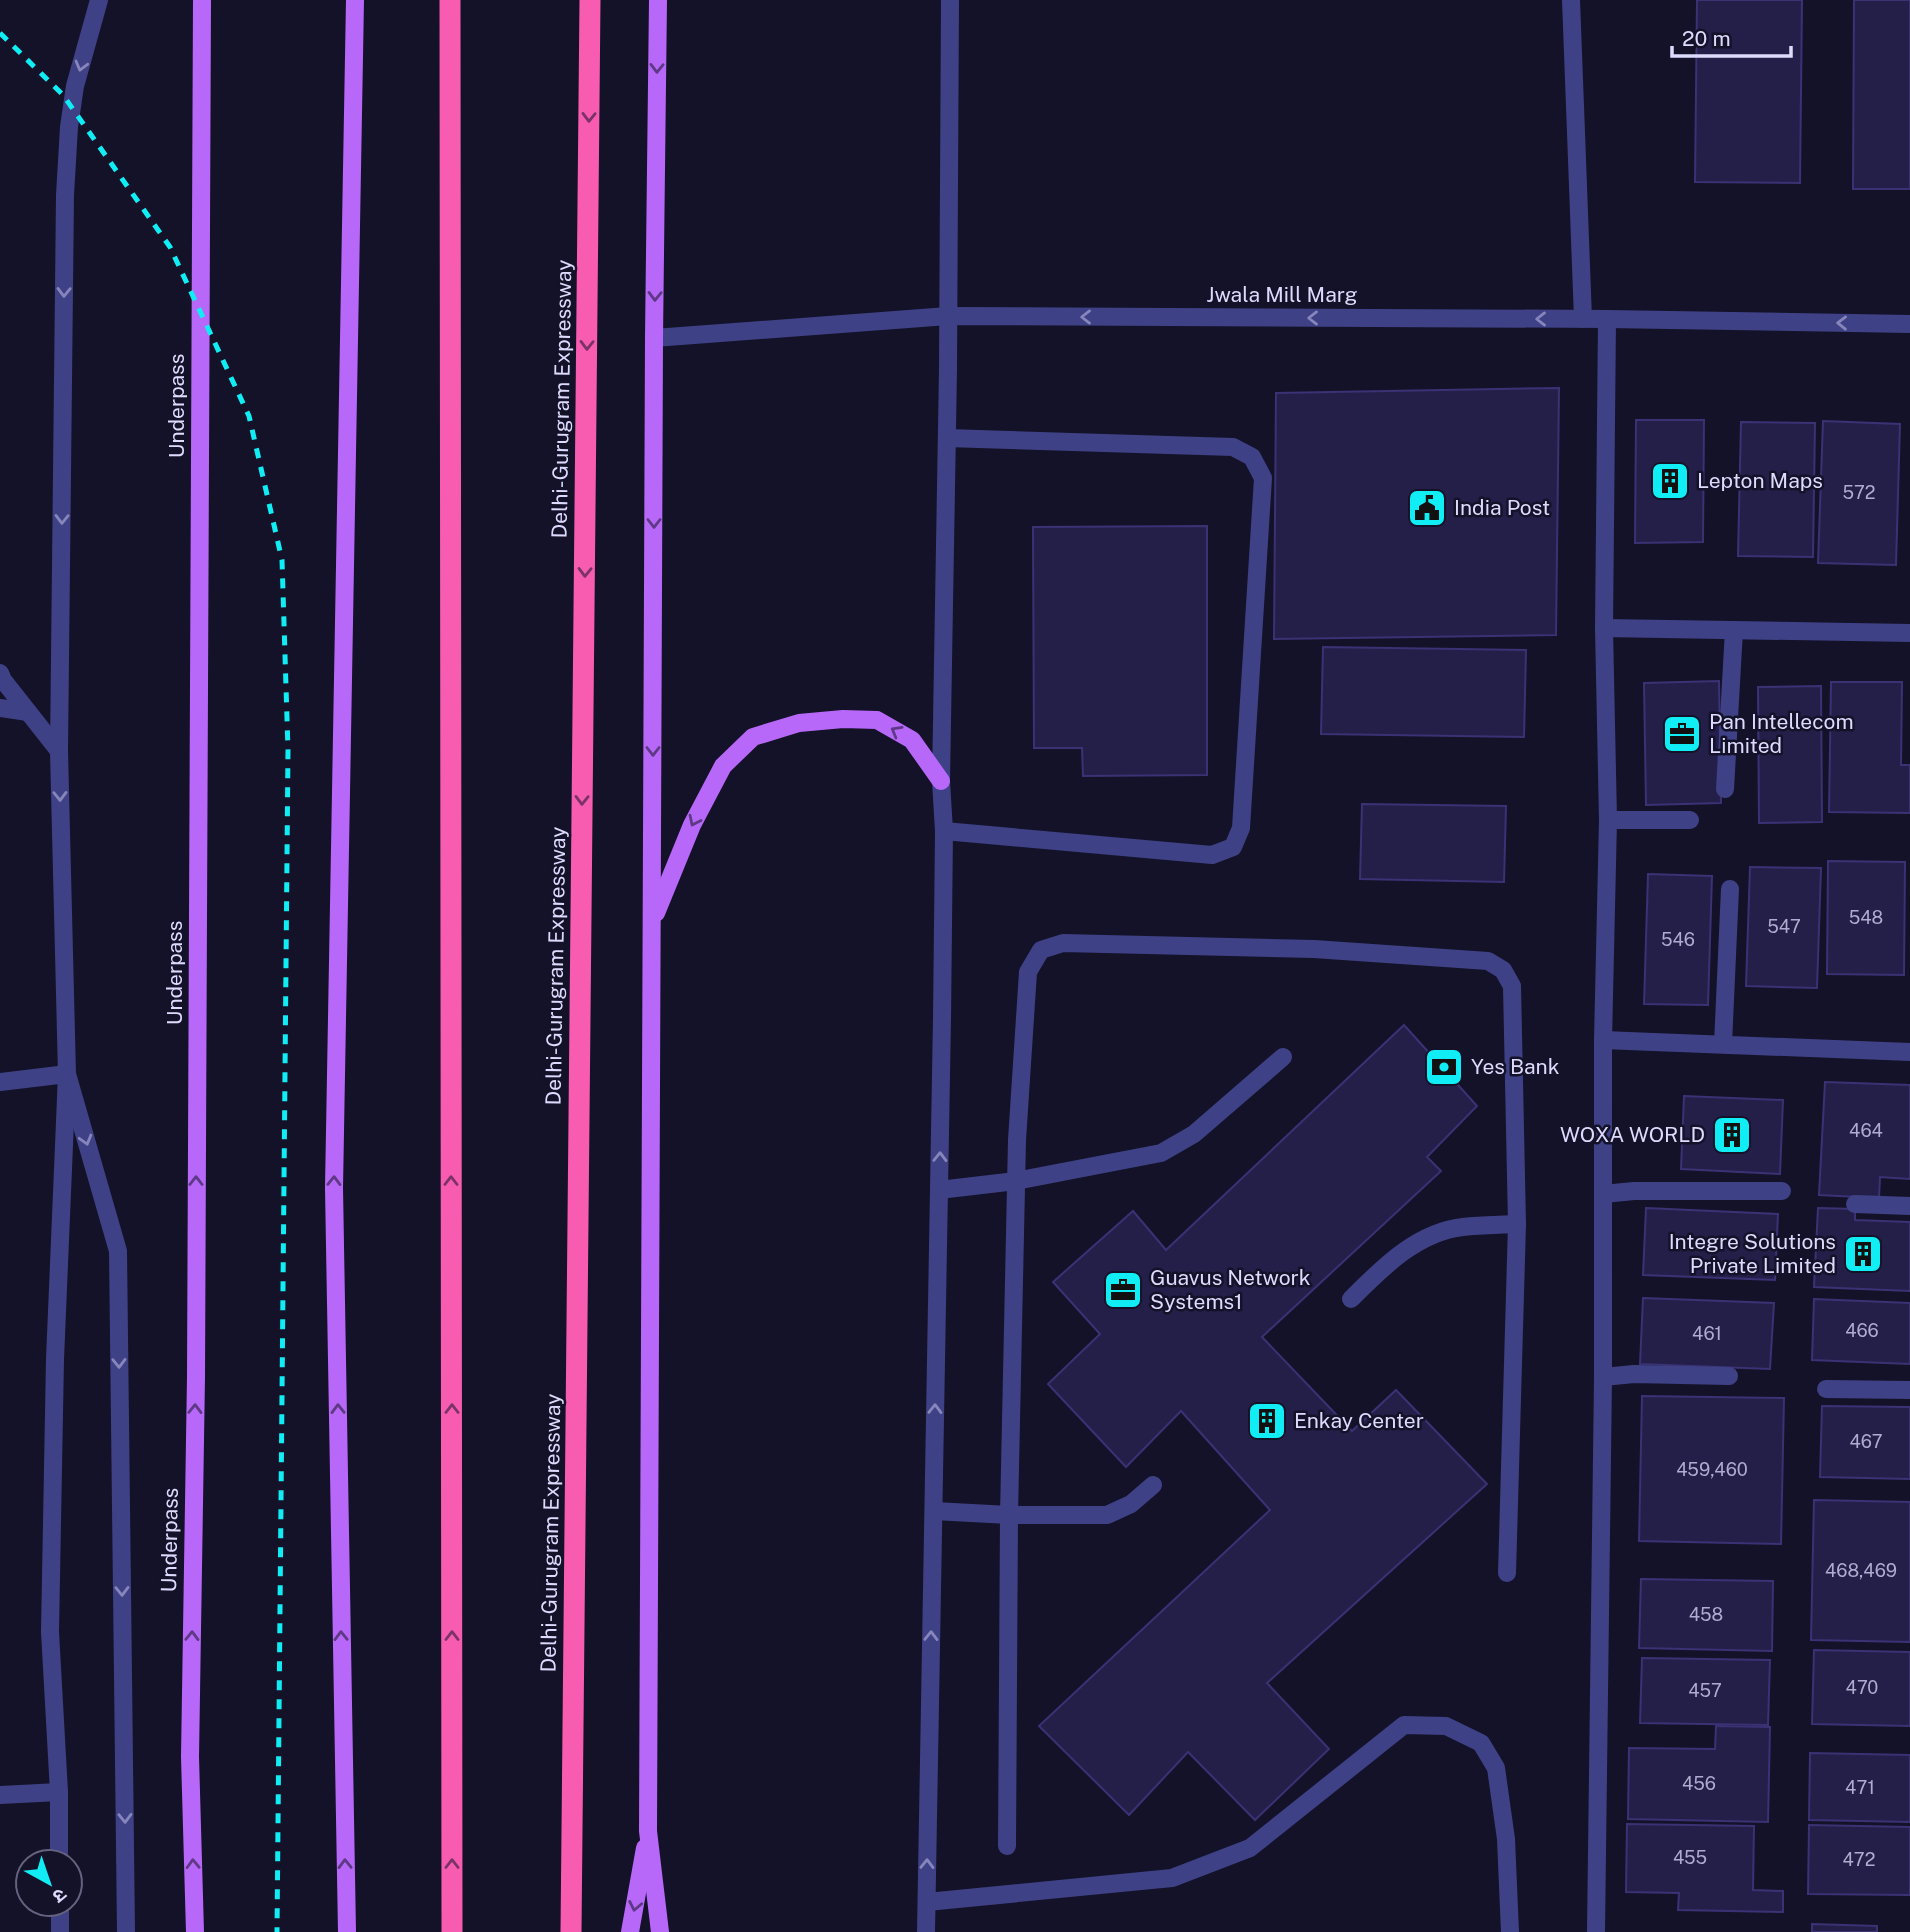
<svg xmlns="http://www.w3.org/2000/svg" width="1910" height="1932" viewBox="0 0 1910 1932" font-family="'Public Sans','Noto Sans Devanagari',sans-serif">
  <style>
    .building { fill: #241f49; stroke: #3a3274; stroke-width: 2 }
    .lines { fill: none; stroke-linecap: round; stroke-linejoin: round }
    .minor { stroke: #3f4186; stroke-width: 18 }
    .major { stroke: #b868f8; stroke-width: 18 }
    .highway { stroke: #f75cb1; stroke-width: 21 }
    .rail { stroke: #11edf4; stroke-width: 5; stroke-dasharray: 10 9; stroke-linecap: butt }
    .oneway { stroke: #8686bc }
    .oneway2 { stroke: #5e3986 }
    .oneway3 { stroke: #7a3366 }
    .labels { text-anchor: middle; stroke-width: 5; stroke-linejoin: round; paint-order: stroke }
    .number-label { font-size: 18px; fill: #afacd0 }
    .street-label { font-size: 21px; fill: #dddbfd; stroke: #141229 }
    .poi-label { font-size: 21px; fill: #dddbfd; stroke: #141229; text-anchor: start }
  </style>
  <rect width="100%" height="100%" fill="#141229"/>
  <g class="building">
    <path d="M1697 0H1802L1800 183 1695 182Z"/>
    <path d="M1854 0H1910V189H1853Z"/>
    <path d="M1559 388 1556 635 1274 639 1276 393Z"/>
    <path d="M1636 420H1704L1703 542 1635 543Z"/>
    <path d="M1823 421 1900 424 1896 565 1818 563Z"/>
    <path d="M1741 422 1815 423 1813 557 1738 556Z"/>
    <path d="M1207 526V775L1083 776 1082 748H1034L1033 527Z"/>
    <path d="M1323 647 1526 650 1524 737 1321 734Z"/>
    <path d="M1719 681 1721 803 1646 805 1644 683Z"/>
    <path d="M1831 682H1902L1901 765H1910V813L1829 812Z"/>
    <path d="M1821 686 1822 822 1759 823 1758 687Z"/>
    <path d="M1362 804 1506 806 1504 882 1360 879Z"/>
    <path d="M1828 861 1905 862 1904 975 1827 974Z"/>
    <path d="M1750 867 1821 868 1817 988 1746 986Z"/>
    <path d="M1648 874 1712 876 1708 1005 1644 1004Z"/>
    <path d="M1404 1025 1477 1106 1427 1157 1441 1171 1262 1337 1352 1431 1396 1390 1487 1484 1267 1683 1329 1749 1255 1820 1188 1752 1129 1815 1039 1726 1270 1510 1181 1411 1126 1467 1048 1384 1100 1334 1053 1282 1133 1211 1166 1250Z"/>
    <path d="M1825 1082 1910 1085V1179L1880 1177 1879 1198 1819 1195Z"/>
    <path d="M1684 1096 1783 1100 1780 1174 1681 1169Z"/>
    <path d="M1646 1208 1778 1214 1775 1280 1643 1275Z"/>
    <path d="M1818 1208 1855 1209V1220L1910 1222V1291L1814 1287Z"/>
    <path d="M1643 1298 1774 1303 1770 1369 1640 1364Z"/>
    <path d="M1814 1299 1910 1303V1364L1812 1360Z"/>
    <path d="M1642 1396 1784 1398 1781 1544 1639 1541Z"/>
    <path d="M1822 1406 1910 1407V1479L1820 1477Z"/>
    <path d="M1814 1500 1910 1502V1642L1811 1640Z"/>
    <path d="M1641 1579 1773 1581 1772 1651 1639 1648Z"/>
    <path d="M1814 1650 1910 1652V1726L1812 1724Z"/>
    <path d="M1642 1658 1770 1660 1768 1725 1640 1723Z"/>
    <path d="M1716 1726 1770 1727 1768 1822 1628 1819 1629 1748 1715 1749Z"/>
    <path d="M1810 1753 1910 1755V1822L1809 1820Z"/>
    <path d="M1627 1824 1754 1826 1753 1890 1783 1891V1912L1678 1910 1679 1893 1626 1892Z"/>
    <path d="M1809 1825 1910 1827V1895L1808 1894Z"/>
    <path d="M1812 1924 1877 1926V1932H1812Z"/>
  </g>
  <g class="lines">
    <g class="minor">
      <path d="M1571 0 1583 319"/>
      <path d="M654 338 948 316 1607 319 1910 324"/>
      <path d="M1604 628 1910 633"/>
      <path d="M0 673 3 680 59 751"/>
      <path d="M0 708 28 712"/>
      <path d="M1725 789 1734 630"/>
      <path d="M1608 820H1690"/>
      <path d="M944 831 1212 855 1233 847 1241 828 1263 478 1252 457 1233 447 947 438"/>
      <path d="M1603 1040 1910 1052"/>
      <path d="M1723 1044 1730 889"/>
      <path d="M0 1082 67 1074 118 1251 126 1932"/>
      <path d="M939 1190 1016 1181 1161 1153 1194 1134 1283 1057"/>
      <path d="M1603 1194 1634 1191H1782"/>
      <path d="M1855 1204 1910 1206"/>
      <path d="M1351 1299C1382 1268 1417 1232 1463 1227 1481 1225 1499 1225 1517 1224"/>
      <path d="M1603 1377 1634 1374 1729 1376"/>
      <path d="M1826 1389 1910 1390"/>
      <path d="M934 1511 1009 1515 1017 1140 1028 972 1041 950 1063 943 1314 949 1488 961 1503 970 1512 986 1517 1224 1507 1573"/>
      <path d="M0 1795 59 1792"/>
      <path d="M1007 1846 1009 1515H1107L1131 1504 1153 1485"/>
      <path d="M59 1862V1792L50 1632 55 1359 67 1074 59 751 65 195 69 127 75 86 99 0"/>
      <path d="M927 1902 1172 1878 1250 1848 1404 1725 1446 1726 1481 1743 1496 1768 1506 1839 1510 1932"/>
      <path d="M60 1904V1932"/>
      <path d="M926 1932 942 1018 944 831 941 781 948 369 950 0"/>
      <path d="M1596 1932 1603 1377V1040L1608 820 1604 628 1607 319"/>
    </g>
    <g class="major">
      <path d="M658 0 654 338 648 1831 660 1932"/>
      <path d="M656 913 692 825 723 766 753 737 799 723 843 719 877 720 912 740 941 781"/>
      <path d="M195 1932 190 1757 196 1377 202 0"/>
      <path d="M347 1932 334 1188 355 0"/>
      <path d="M630 1932 645 1848"/>
    </g>
    <g class="highway">
      <path d="M450 0 452 1932"/>
      <path d="M571 1932 590 0"/>
    </g>
    <path class="rail" d="M0 33 63 95 170 247 249 416 282 560 288 750 277 1932"/>
  </g>
  <defs><path id="oneway-chevron" d="M-2-3.5L2.5 0L-2 3.5" fill="none" stroke-width="1.6" stroke-linecap="round" stroke-linejoin="round" transform="scale(1.75)"/></defs>
  <g class="oneway">
    <use href="#oneway-chevron" transform="translate(81 66) rotate(105)"/>
    <use href="#oneway-chevron" transform="translate(64 292) rotate(91)"/>
    <use href="#oneway-chevron" transform="translate(1086 317) rotate(-180)"/>
    <use href="#oneway-chevron" transform="translate(1313 318) rotate(-180)"/>
    <use href="#oneway-chevron" transform="translate(1541 319) rotate(-180)"/>
    <use href="#oneway-chevron" transform="translate(1842 323) rotate(-179)"/>
    <use href="#oneway-chevron" transform="translate(62 519) rotate(91)"/>
    <use href="#oneway-chevron" transform="translate(60 796) rotate(89)"/>
    <use href="#oneway-chevron" transform="translate(86 1140) rotate(74)"/>
    <use href="#oneway-chevron" transform="translate(940 1157) rotate(-89)"/>
    <use href="#oneway-chevron" transform="translate(119 1363) rotate(89)"/>
    <use href="#oneway-chevron" transform="translate(935 1409) rotate(-89)"/>
    <use href="#oneway-chevron" transform="translate(122 1591) rotate(89)"/>
    <use href="#oneway-chevron" transform="translate(931 1636) rotate(-89)"/>
    <use href="#oneway-chevron" transform="translate(125 1818) rotate(89)"/>
    <use href="#oneway-chevron" transform="translate(927 1864) rotate(-89)"/>
  </g>
  <g class="oneway2">
    <use href="#oneway-chevron" transform="translate(657 68) rotate(91)"/>
    <use href="#oneway-chevron" transform="translate(655 296) rotate(91)"/>
    <use href="#oneway-chevron" transform="translate(654 523) rotate(90)"/>
    <use href="#oneway-chevron" transform="translate(896 731) rotate(-150)"/>
    <use href="#oneway-chevron" transform="translate(653 751) rotate(90)"/>
    <use href="#oneway-chevron" transform="translate(694 821) rotate(116)"/>
    <use href="#oneway-chevron" transform="translate(196 1181) rotate(-90)"/>
    <use href="#oneway-chevron" transform="translate(334 1181) rotate(-89)"/>
    <use href="#oneway-chevron" transform="translate(195 1409) rotate(-89)"/>
    <use href="#oneway-chevron" transform="translate(338 1409) rotate(-91)"/>
    <use href="#oneway-chevron" transform="translate(192 1636) rotate(-89)"/>
    <use href="#oneway-chevron" transform="translate(341 1636) rotate(-91)"/>
    <use href="#oneway-chevron" transform="translate(193 1864) rotate(-92)"/>
    <use href="#oneway-chevron" transform="translate(345 1864) rotate(-91)"/>
    <use href="#oneway-chevron" transform="translate(635 1906) rotate(101)"/>
  </g>
  <g class="oneway3">
    <use href="#oneway-chevron" transform="translate(589 117) rotate(91)"/>
    <use href="#oneway-chevron" transform="translate(587 345) rotate(91)"/>
    <use href="#oneway-chevron" transform="translate(585 572) rotate(91)"/>
    <use href="#oneway-chevron" transform="translate(582 800) rotate(91)"/>
    <use href="#oneway-chevron" transform="translate(451 1181) rotate(-90)"/>
    <use href="#oneway-chevron" transform="translate(452 1409) rotate(-90)"/>
    <use href="#oneway-chevron" transform="translate(452 1636) rotate(-90)"/>
    <use href="#oneway-chevron" transform="translate(452 1864) rotate(-90)"/>
  </g>
  <defs>
    <symbol id="building-square" viewBox="-11 -11 22 22"><rect x="-9" y="-9" width="18" height="18" rx="4" fill="#11edf4" stroke="#141229"/><path d="M-4-6H4V6H1V3H-1V6H-4ZM-2.5-4.3h1.7v1.8h-1.7ZM.8-4.3h1.7v1.8H.8ZM-2.5-1h1.7V.8h-1.7ZM.8-1h1.7V.8H.8Z" fill="#111"/></symbol>
    <symbol id="civic-square" viewBox="-11 -11 22 22"><rect x="-9" y="-9" width="18" height="18" rx="4" fill="#11edf4" stroke="#141229"/><path d="M-.6-6.5H3V-4.5H.6V-3L4-1V1h2V6H-6V1h2V-1L-.6-3ZM-1.2 2.5V6h2.4V2.5Z" fill="#111"/></symbol>
    <symbol id="office-square" viewBox="-11 -11 22 22"><rect x="-9" y="-9" width="18" height="18" rx="4" fill="#11edf4" stroke="#141229"/><path d="M-6-3h4V-5.5h4V-3h4V5H-6ZM-1-4.5V-3h2v-1.5ZM-6 0V1H6V0Z" fill="#111"/></symbol>
    <symbol id="bank-square" viewBox="-11 -11 22 22"><rect x="-9" y="-9" width="18" height="18" rx="4" fill="#11edf4" stroke="#141229"/><path d="M-6-4H6V4H-6ZM0-2.3a2.3 2.3 0 1 0 0 4.6a2.3 2.3 0 1 0 0-4.6Z" fill="#111"/></symbol>
  </defs>
  <g fill-rule="evenodd">
    <use href="#building-square" x="1648" y="459" width="44" height="44"/>
    <use href="#civic-square" x="1405" y="486" width="44" height="44"/>
    <use href="#office-square" x="1660" y="712" width="44" height="44"/>
    <use href="#bank-square" x="1422" y="1045" width="44" height="44"/>
    <use href="#building-square" x="1710" y="1113" width="44" height="44"/>
    <use href="#building-square" x="1841" y="1232" width="44" height="44"/>
    <use href="#office-square" x="1101" y="1268" width="44" height="44"/>
    <use href="#building-square" x="1245" y="1399" width="44" height="44"/>
  </g>
  <g class="labels">
    <g class="number-label">
      <text x="1859" y="499">572</text>
      <text x="1866" y="924">548</text>
      <text x="1784" y="933">547</text>
      <text x="1678" y="946">546</text>
      <text x="1866" y="1137">464</text>
      <text x="1862" y="1337">466</text>
      <text x="1707" y="1340">461</text>
      <text x="1866" y="1448">467</text>
      <text x="1712" y="1476">459,460</text>
      <text x="1861" y="1577">468,469</text>
      <text x="1706" y="1621">458</text>
      <text x="1862" y="1694">470</text>
      <text x="1705" y="1697">457</text>
      <text x="1699" y="1790">456</text>
      <text x="1860" y="1794">471</text>
      <text x="1690" y="1864">455</text>
      <text x="1859" y="1866">472</text>
    </g>
    <g class="street-label">
      <text x="1282" y="302">Jwala Mill Marg</text>
      <text transform="translate(562 399) rotate(-89)" y="7">Delhi-Gurugram Expressway</text>
      <text transform="translate(177 406) rotate(-90)" y="7">Underpass</text>
      <text transform="translate(556 966) rotate(-89)" y="7">Delhi-Gurugram Expressway</text>
      <text transform="translate(175 973) rotate(-90)" y="7">Underpass</text>
      <text transform="translate(551 1533) rotate(-89)" y="7">Delhi-Gurugram Expressway</text>
      <text transform="translate(170 1540) rotate(-89)" y="7">Underpass</text>
    </g>
    <g class="poi-label">
      <text x="1697" y="488">Lepton Maps</text>
      <text x="1454" y="515">India Post</text>
      <text x="1709" y="729">Pan Intellecom<tspan x="1709" dy="24">Limited</tspan></text>
      <text x="1471" y="1074">Yes Bank</text>
      <text x="1705" y="1142" text-anchor="end">WOXA WORLD</text>
      <text x="1836" y="1249" text-anchor="end">Integre Solutions<tspan x="1836" dy="24">Private Limited</tspan></text>
      <text x="1150" y="1285">Guavus Network<tspan x="1150" dy="24">Systems1</tspan></text>
      <text x="1294" y="1428">Enkay Center</text>
    </g>
  </g>
  <g transform="translate(49 1883) rotate(140)"><circle r="33" fill="#141229" stroke="#64627e" stroke-width="2"/>
  <path d="M0-5L12 26L0 18L-12 26Z" fill="#11edf4"/>
  <text y="-10" font-size="19" font-weight="bold" text-anchor="middle" fill="#dddbfd">उ</text>
  </g>
  <path d="M1672 46v10h119v-10" fill="none" stroke="#dddbfd" stroke-width="3.5"/>
  <text x="1682" y="46" font-size="21" fill="#dddbfd" stroke="#141229" stroke-width="5" paint-order="stroke">20 m</text>
</svg>
